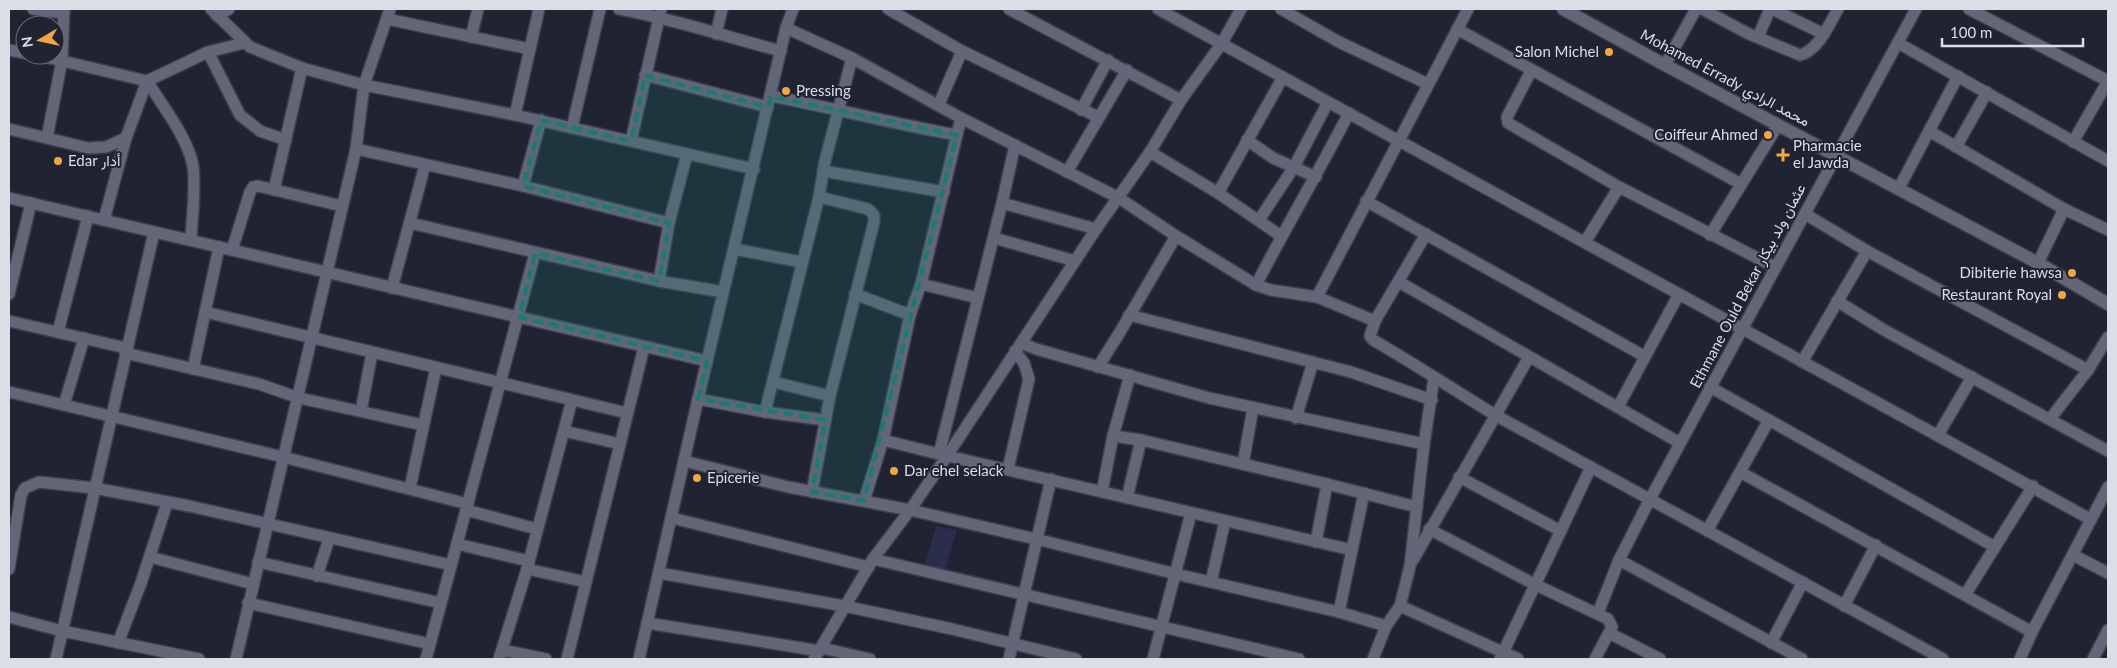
<svg xmlns="http://www.w3.org/2000/svg" width="2117" height="668" viewBox="0 0 2117 668" font-family="Lato,Vazirmatn,sans-serif">
  <style>
    .green { fill: #2a2d4e }
    .lines { fill: none; stroke-linecap: round; stroke-linejoin: round }
    .minor-casing { stroke: #3c3e4a; stroke-width: 14 }
    .tertiary-casing { stroke: #3c3e4a; stroke-width: 15 }
    .minor { stroke: #636677; stroke-width: 11 }
    .tertiary { stroke: #636677; stroke-width: 12 }
    .marked { fill: #197b74; fill-opacity: 0.2; stroke: #197b74; stroke-width: 4; stroke-dasharray: 10 6; stroke-linejoin: round }
    .poi-dot { fill: #f4a443; stroke: #202331; stroke-width: 2 }
    .labels { text-anchor: middle; stroke-width: 4; stroke-linejoin: round; paint-order: stroke }
    .poi-label { font-size: 15px; fill: #dbdde7; stroke: #202331; text-anchor: start }
    .street-label { font-size: 15px; fill: #dbdde7; stroke: #202331 }
  </style>
  <rect width="100%" height="100%" fill="#202331"/>
  <path class="green" d="M936 526 957 530 945 570 925 565Z"/>
  <g class="lines">
    <defs>
      <g id="minor">
        <path d="M33 9 64 13"/>
        <path d="M211 9 250 47 302 68 364 85 515 115 754 169"/>
        <path d="M619 9C674 19 727 37 781 51"/>
        <path d="M888 9 962 51 1098 117"/>
        <path d="M1009 9 1181 100"/>
        <path d="M1158 9 2090 519"/>
        <path d="M1281 9 1339 42 1428 84"/>
        <path d="M1702 9 1749 34 1800 55C1819 50 1829 24 1838 9"/>
        <path d="M1772 9 1824 34"/>
        <path d="M1969 9 2108 81"/>
        <path d="M217 16 229 9"/>
        <path d="M387 19 530 49"/>
        <path d="M786 28 852 58 961 118 1119 198 1176 236 1256 285 1271 290 1317 297 1375 321"/>
        <path d="M1457 29 1741 184"/>
        <path d="M716 34 722 9"/>
        <path d="M471 37 478 9"/>
        <path d="M1758 37 1770 9"/>
        <path d="M1898 43 2108 161"/>
        <path d="M9 50 25 53"/>
        <path d="M208 52 240 115 260 131 286 140"/>
        <path d="M37 55 147 81 126 138 104 220"/>
        <path d="M1665 65 1696 9"/>
        <path d="M1531 71 1507 117 1508 123 1619 187 1775 267"/>
        <path d="M645 75 768 107"/>
        <path d="M771 96C833 108 895 124 957 135"/>
        <path d="M939 104 962 51"/>
        <path d="M1081 110 1108 60"/>
        <path d="M515 115 539 9"/>
        <path d="M572 128 600 9"/>
        <path d="M9 129 88 148 106 147 126 138"/>
        <path d="M1929 131 2064 209 2108 230"/>
        <path d="M47 138 62 60 64 9"/>
        <path d="M1247 140 1273 158 1316 177"/>
        <path d="M631 141 661 9"/>
        <path d="M2073 142 2108 81"/>
        <path d="M1956 147 1987 92"/>
        <path d="M356 149 523 186 669 223"/>
        <path d="M1150 152 1218 193 1281 236"/>
        <path d="M823 171 944 192"/>
        <path d="M1067 172 1127 70"/>
        <path d="M523 186 541 120"/>
        <path d="M1899 188 1958 76"/>
        <path d="M274 190 302 68"/>
        <path d="M1218 193 1283 77"/>
        <path d="M9 198 707 361"/>
        <path d="M1366 201 1644 356"/>
        <path d="M1002 203 1096 229"/>
        <path d="M1805 214 1867 251 2088 370"/>
        <path d="M1259 220 1294 167 1328 102"/>
        <path d="M410 223 659 281 723 292"/>
        <path d="M1426 234 1375 321 1370 336 1373 340C1415 364 1454 390 1495 415L1943 659"/>
        <path d="M1710 235 1778 125"/>
        <path d="M994 238 1075 261"/>
        <path d="M191 240C192 216 196 190 193 166 188 138 162 105 147 81L208 52 244 43"/>
        <path d="M1585 242 1619 187"/>
        <path d="M734 249 802 262"/>
        <path d="M232 250 250 192 253 187 258 186 342 206"/>
        <path d="M2038 263 2064 209"/>
        <path d="M659 281 669 223 687 154"/>
        <path d="M1399 282 1680 443"/>
        <path d="M921 284 978 298"/>
        <path d="M1256 285C1286 227 1319 171 1349 113"/>
        <path d="M392 288 425 165"/>
        <path d="M9 294 31 203"/>
        <path d="M855 294 910 315"/>
        <path d="M1317 297 1468 9"/>
        <path d="M1837 301 1884 330 2108 451"/>
        <path d="M205 312 627 413"/>
        <path d="M1129 315 1351 372 1432 400"/>
        <path d="M9 321 126 348"/>
        <path d="M58 332 88 216"/>
        <path d="M1021 343 1036 349 1209 398 1424 444"/>
        <path d="M125 353 259 384 299 398 423 425"/>
        <path d="M1802 362 1867 251"/>
        <path d="M1098 367 1120 332 1176 236"/>
        <path d="M193 369 219 247"/>
        <path d="M773 382 830 396"/>
        <path d="M1710 387 1995 547"/>
        <path d="M9 392 283 457 468 504"/>
        <path d="M698 399 765 412 825 420"/>
        <path d="M64 405 84 338"/>
        <path d="M1618 407 1679 294"/>
        <path d="M361 411 372 353"/>
        <path d="M765 412 819 197 825 161 852 58"/>
        <path d="M1296 418 1313 362"/>
        <path d="M2050 419 2088 370 2108 337"/>
        <path d="M564 431 620 444"/>
        <path d="M1938 435 1972 377"/>
        <path d="M1113 436 1141 440"/>
        <path d="M883 440 939 454 1352 550 1339 612"/>
        <path d="M939 454 1002 203 1015 145"/>
        <path d="M684 461 788 487 910 510 1036 539 1176 574 1339 612 1386 626"/>
        <path d="M1243 464 1253 408"/>
        <path d="M1008 469 1029 379 1024 363 1015 351"/>
        <path d="M1740 472 2032 632"/>
        <path d="M1459 477 1561 531"/>
        <path d="M1327 484 1417 507"/>
        <path d="M410 488 436 368"/>
        <path d="M812 492 830 396 874 222V215L868 209 819 197"/>
        <path d="M1102 492 1113 436 1130 375"/>
        <path d="M1127 498 1141 440 1327 484 1316 542"/>
        <path d="M864 501 883 440 910 315 921 284 961 118"/>
        <path d="M466 510 537 529"/>
        <path d="M672 518 869 567"/>
        <path d="M1429 529 1536 585 1608 619 1612 627 1595 659"/>
        <path d="M1707 531 1769 420"/>
        <path d="M457 544 529 561"/>
        <path d="M1352 550 1364 493"/>
        <path d="M2073 555 2108 573"/>
        <path d="M150 557 253 584"/>
        <path d="M873 559 1299 659"/>
        <path d="M1413 560 1529 357"/>
        <path d="M1619 560 1802 659"/>
        <path d="M258 562 441 603"/>
        <path d="M9 569 21 495 25 488 39 482 94 488 189 506 451 565"/>
        <path d="M527 569 586 582"/>
        <path d="M659 573 844 606 952 629 1076 659"/>
        <path d="M317 576 329 539"/>
        <path d="M1211 582 1225 521"/>
        <path d="M1965 595 2033 486"/>
        <path d="M248 603 430 644"/>
        <path d="M1400 606 1518 659"/>
        <path d="M1844 606 1876 545"/>
        <path d="M1598 613 1619 560 1650 499 1916 9"/>
        <path d="M9 617 62 631 199 659"/>
        <path d="M647 623 820 651"/>
        <path d="M1609 633 1660 659"/>
        <path d="M118 643 141 583 167 503"/>
        <path d="M1771 643 1803 582"/>
        <path d="M822 648 870 659"/>
        <path d="M502 650 546 659"/>
        <path d="M56 659 154 232"/>
        <path d="M236 659 356 149 364 85 390 9"/>
        <path d="M426 659 535 253"/>
        <path d="M499 659 527 569 572 400"/>
        <path d="M567 659 644 347"/>
        <path d="M639 659 698 399 786 28 793 9"/>
        <path d="M814 659 873 559 910 510 947 456 1096 229 1150 152 1181 100 1222 43 1241 9"/>
        <path d="M1009 659 1051 479"/>
        <path d="M1153 659 1191 513"/>
        <path d="M1373 659 1386 626 1400 606 1410 566 1424 444 1434 378"/>
        <path d="M1500 659 1591 467"/>
        <path d="M2020 659 2032 632 2108 487"/>
        <path d="M2093 659 2108 630"/>
      </g>
      <path id="tertiary" d="M1563 9 1665 65 2038 263 2108 304"/>
    </defs>
    <use href="#minor" class="minor-casing"/>
    <use href="#tertiary" class="tertiary-casing"/>
    <use href="#minor" class="minor"/>
    <use href="#tertiary" class="tertiary"/>
  </g>
  <path class="marked" d="M645 75 768 107 771 96 957 135 864 501 812 492 825 420 698 399 707 361 519 317 535 253 659 281 669 223 523 186 541 120 631 141Z"/>
  <g class="poi-dot">
    <circle cx="1609" cy="52" r="5"/>
    <circle cx="786" cy="91" r="5"/>
    <circle cx="1768" cy="135" r="5"/>
    <path d="M1780.5 147.5h5v5h5v5h-5v5h-5v-5h-5v-5h5z"/>
    <circle cx="58" cy="161" r="5"/>
    <circle cx="2072" cy="273" r="5"/>
    <circle cx="2062" cy="295" r="5"/>
    <circle cx="894" cy="471" r="5"/>
    <circle cx="697" cy="478" r="5"/>
  </g>
  <g class="labels">
    <g class="poi-label">
      <text x="1599" y="57" text-anchor="end">Salon Michel</text>
      <text x="796" y="96">Pressing</text>
      <text x="1758" y="140" text-anchor="end">Coiffeur Ahmed</text>
      <text x="1793" y="151">Pharmacie<tspan x="1793" dy="17">el Jawda</tspan></text>
      <text x="68" y="166">Edar أدار</text>
      <text x="2062" y="278" text-anchor="end">Dibiterie hawsa</text>
      <text x="2052" y="300" text-anchor="end">Restaurant Royal</text>
      <text x="904" y="476">Dar ehel selack</text>
      <text x="707" y="483">Epicerie</text>
    </g>
    <g class="street-label">
      <text transform="translate(1725 78) rotate(28)" y="5">Mohamed Errady محمد الرادي</text>
      <text transform="translate(1748 286) rotate(-62)" y="5">Ethmane Ould Bekar عثمان ولد بيكار</text>
    </g>
  </g>
  <rect width="2117" height="668" fill="none" stroke="#dbdde7" stroke-width="20"/>
  <g transform="translate(40 40) rotate(261)"><circle r="24" fill="#202331" stroke="#6b6d7a"/>
  <path d="M0-4L9 19L0 12L-9 19Z" fill="#f4a443"/>
  <text y="-8" font-size="14" font-weight="bold" text-anchor="middle" fill="#dbdde7">N</text>
  </g>
  <path d="M1942 38v8h141v-8" fill="none" stroke="#dbdde7" stroke-width="2.5"/>
  <text x="1950" y="38" font-size="15" fill="#dbdde7" stroke="#202331" stroke-width="4" paint-order="stroke">100 m</text>
</svg>
